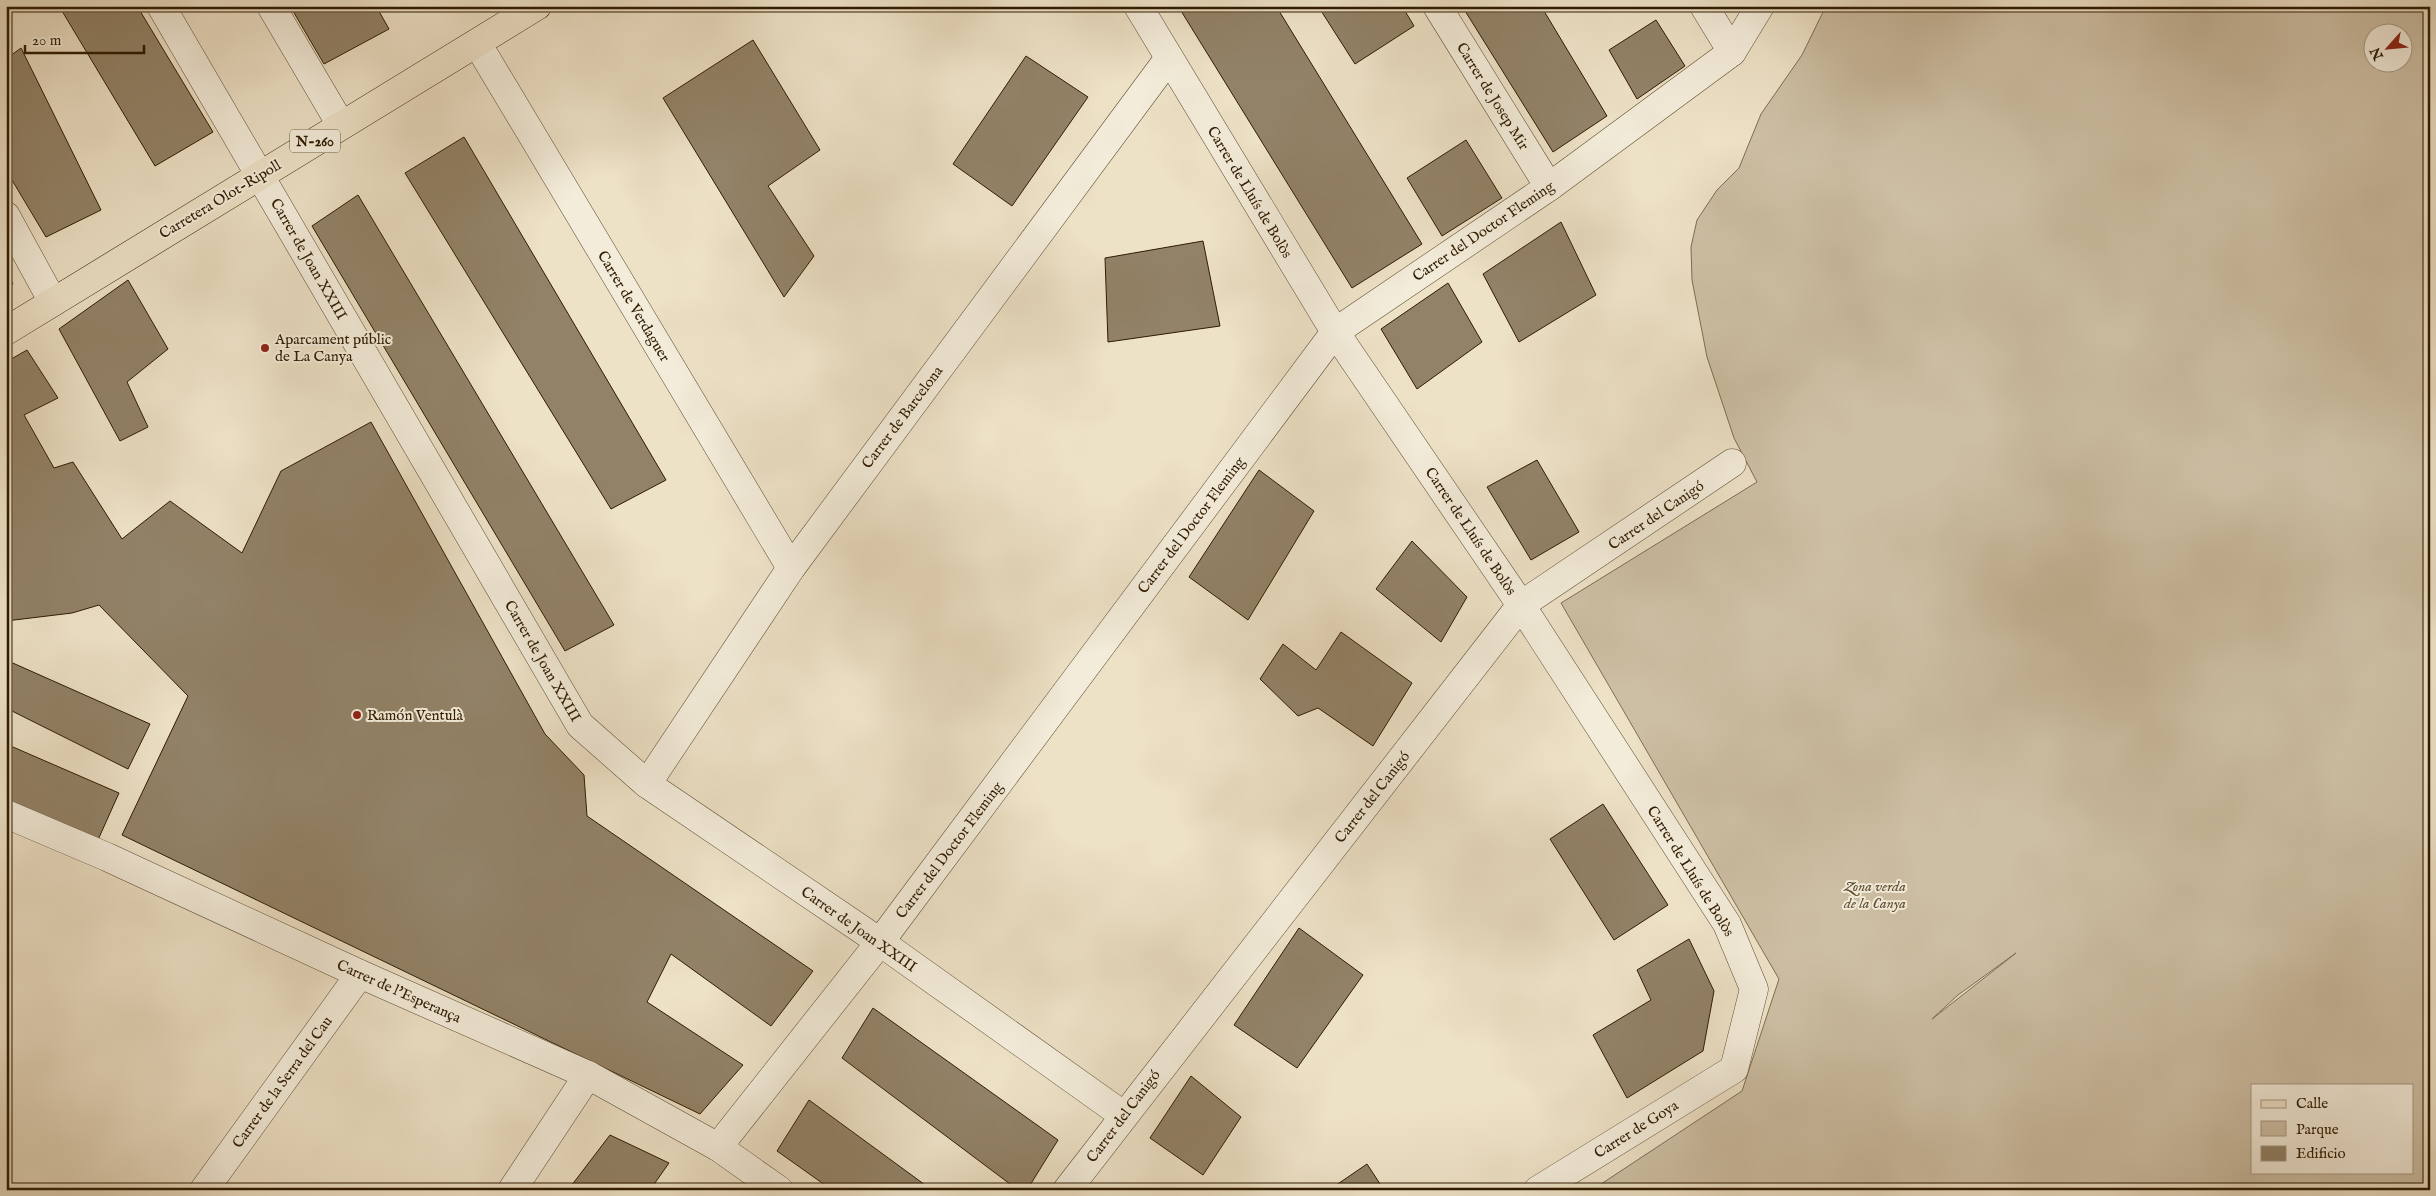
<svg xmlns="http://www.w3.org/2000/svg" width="2436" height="1196" viewBox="0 0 2436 1196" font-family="'IM FELL English',serif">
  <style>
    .green { fill: #cdbfa4; stroke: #7e6d52; fill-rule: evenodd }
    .building { fill: #928267; stroke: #2f1b00 }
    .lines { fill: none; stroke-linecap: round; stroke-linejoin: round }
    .street-casing { stroke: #5e4c32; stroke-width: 29 }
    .primary-casing { stroke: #2f1b00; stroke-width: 29 }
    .street { stroke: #f3ecda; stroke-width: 28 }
    .primary { stroke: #ede1c6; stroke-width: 28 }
    .poi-dot { fill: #8f2418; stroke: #f3ecda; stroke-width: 2 }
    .labels { text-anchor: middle; stroke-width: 4; stroke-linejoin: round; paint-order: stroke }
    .shield { fill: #f3ecda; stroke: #6a5a41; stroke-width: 1 }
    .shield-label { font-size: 14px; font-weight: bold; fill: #2f1b00 }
    .street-label { font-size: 15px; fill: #2f1b00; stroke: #f3ecda }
    .poi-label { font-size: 15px; fill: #2f1b00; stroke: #f3ecda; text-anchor: start }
    .park-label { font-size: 15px; font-style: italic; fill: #5e4c31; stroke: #f3ecda }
  </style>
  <rect width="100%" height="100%" fill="#ede1c6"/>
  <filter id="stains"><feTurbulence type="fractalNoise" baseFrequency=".004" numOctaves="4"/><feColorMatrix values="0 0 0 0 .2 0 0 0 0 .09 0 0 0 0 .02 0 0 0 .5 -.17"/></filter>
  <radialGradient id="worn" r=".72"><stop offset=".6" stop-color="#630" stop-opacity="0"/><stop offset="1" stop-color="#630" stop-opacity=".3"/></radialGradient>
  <path class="green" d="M1826 6H2430V1190H1592L1742 1091 1779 979 1561 603 1757 482 1734 438 1707 357 1692 280 1691 247 1697 220 1717 190 1739 168 1761 114 1802 55ZM2374 32H2404V62H2374ZM2016 953 1932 1019 1958 995ZM2252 1085H2412V1172H2252Z"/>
  <g class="building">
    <path d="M59 6H137L213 132 155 166Z"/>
    <path d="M290 6H376L389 29 324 64Z"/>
    <path d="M1178 6H1276L1422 244 1352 288Z"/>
    <path d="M1318 6H1402L1414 26 1355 64Z"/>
    <path d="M1462 6H1541L1607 116 1553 152Z"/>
    <path d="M1656 20 1685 66 1637 99 1609 50Z"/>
    <path d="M753 40 820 150 768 186 814 256 784 297 663 98Z"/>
    <path d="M21 48 101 210 46 237 6 170V59Z"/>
    <path d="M1026 56 1088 97 1012 206 953 164Z"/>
    <path d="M464 137 666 480 611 509 405 173Z"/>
    <path d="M1466 140 1502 198 1442 236 1407 178Z"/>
    <path d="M358 195 614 625 565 651 312 226Z"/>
    <path d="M1561 222 1596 295 1519 342 1483 274Z"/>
    <path d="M1203 241 1220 326 1108 342 1105 258Z"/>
    <path d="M6 271 13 284 6 288Z"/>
    <path d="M128 280 168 349 127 382 148 427 120 441 59 329Z"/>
    <path d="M1448 283 1482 342 1417 389 1381 329Z"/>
    <path d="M27 350 58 398 24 415 54 468 73 462 122 539 170 501 242 553 281 471 371 422 545 734 584 775 587 816 813 971 771 1026 671 954 647 1002 743 1065 700 1114 122 835 188 696 99 605 72 613 6 621V362Z"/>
    <path d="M1537 460 1579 532 1531 560 1487 487Z"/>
    <path d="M1259 470 1314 511 1248 620 1189 577Z"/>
    <path d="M1412 541 1467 597 1441 642 1376 589Z"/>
    <path d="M1341 632 1412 683 1373 746 1318 708 1298 716 1260 679 1283 644 1316 670Z"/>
    <path d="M6 660 150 724 128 769 6 708Z"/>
    <path d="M6 744 119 793 93 851 6 805Z"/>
    <path d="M1603 804 1668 905 1614 940 1550 839Z"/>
    <path d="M1299 928 1363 975 1297 1068 1234 1025Z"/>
    <path d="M1689 939 1714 991 1703 1051 1627 1098 1593 1035 1651 1000 1637 970Z"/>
    <path d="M873 1008 1058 1140 1027 1190H1018L842 1058Z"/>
    <path d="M1191 1076 1241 1117 1203 1175 1150 1138Z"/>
    <path d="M809 1100 932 1190H832L777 1151Z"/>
    <path d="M610 1135 669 1163 650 1190H568Z"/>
    <path d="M1367 1164 1384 1190H1329Z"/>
  </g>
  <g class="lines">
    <defs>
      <g id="street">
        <path d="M161 6 580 725 647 784 880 942 1123 1115"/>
        <path d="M271 6 341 125"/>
        <path d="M1138 6 1335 332 1521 605 1727 924 1754 989 1734 1069 1538 1190"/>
        <path d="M1437 6 1549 187"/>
        <path d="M1704 6 1732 52"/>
        <path d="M477 43 791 568"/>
        <path d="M6 216 53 302"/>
        <path d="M647 784 791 568 1169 58"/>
        <path d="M6 814 107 857 360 974 588 1075 718 1147 779 1190"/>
        <path d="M718 1147 880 942 1335 332 1549 187 1732 52 1760 6"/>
        <path d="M204 1190 360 974"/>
        <path d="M512 1190 588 1075"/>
        <path d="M1067 1190 1521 605 1732 463"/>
      </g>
      <path id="primary" d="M6 331 537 6"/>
    </defs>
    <use href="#street" class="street-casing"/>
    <use href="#primary" class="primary-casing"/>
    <use href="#street" class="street"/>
    <use href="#primary" class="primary"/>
  </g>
  <g class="poi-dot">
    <circle cx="265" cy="348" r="5"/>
    <circle cx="357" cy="715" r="5"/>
  </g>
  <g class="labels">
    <rect class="shield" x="290" y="129.5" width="50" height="23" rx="4"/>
    <g class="shield-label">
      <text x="315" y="146">N-260</text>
    </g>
    <g class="street-label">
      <text transform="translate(1493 96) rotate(58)" y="5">Carrer de Josep Mir</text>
      <text transform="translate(1250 192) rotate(59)" y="5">Carrer de Lluís de Bolòs</text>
      <text transform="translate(220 199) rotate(-31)" y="5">Carretera Olot-Ripoll</text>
      <text transform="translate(1483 231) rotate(-34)" y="5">Carrer del Doctor Fleming</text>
      <text transform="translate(309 259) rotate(60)" y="5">Carrer de Joan XXIII</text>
      <text transform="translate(634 306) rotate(59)" y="5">Carrer de Verdaguer</text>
      <text transform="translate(902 417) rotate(-53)" y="5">Carrer de Barcelona</text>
      <text transform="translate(1656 515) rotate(-34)" y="5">Carrer del Canigó</text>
      <text transform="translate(1191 525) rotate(-53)" y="5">Carrer del Doctor Fleming</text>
      <text transform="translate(1471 531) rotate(56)" y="5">Carrer de Lluís de Bolòs</text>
      <text transform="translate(543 661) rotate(60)" y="5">Carrer de Joan XXIII</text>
      <text transform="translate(1372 797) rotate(-52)" y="5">Carrer del Canigó</text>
      <text transform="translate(949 850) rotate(-53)" y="5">Carrer del Doctor Fleming</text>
      <text transform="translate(1691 871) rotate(58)" y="5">Carrer de Lluís de Bolòs</text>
      <text transform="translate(859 929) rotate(35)" y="5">Carrer de Joan XXIII</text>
      <text transform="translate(399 991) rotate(24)" y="5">Carrer de l'Esperança</text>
      <text transform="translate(282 1082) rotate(-54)" y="5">Carrer de la Serra del Cau</text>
      <text transform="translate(1123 1116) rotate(-53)" y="5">Carrer del Canigó</text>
      <text transform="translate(1636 1129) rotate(-32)" y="5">Carrer de Goya</text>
    </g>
    <g class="poi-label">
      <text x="275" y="344">Aparcament públic<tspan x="275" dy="17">de La Canya</tspan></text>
      <text x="367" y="720">Ramón Ventulà</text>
    </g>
    <g class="park-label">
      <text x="1875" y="891">Zona verda<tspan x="1875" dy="17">de la Canya</tspan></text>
    </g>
  </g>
  <rect width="2436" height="1196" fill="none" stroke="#ede1c6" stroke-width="25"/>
  <rect x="8" y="8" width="2421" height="1181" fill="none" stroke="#2f1b00" stroke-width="2.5"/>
  <rect x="12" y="12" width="2411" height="1171" fill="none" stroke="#2f1b00"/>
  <rect x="2251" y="1084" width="162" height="90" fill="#f3ecda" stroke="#a59883"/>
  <rect x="2261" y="1100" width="25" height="8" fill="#ede1c6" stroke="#a59883"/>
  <text x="2296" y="1108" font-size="15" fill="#2f1b00">Calle</text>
  <rect x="2261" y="1121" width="25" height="15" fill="#cdbfa4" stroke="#a59883"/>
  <text x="2296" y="1134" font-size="15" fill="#2f1b00">Parque</text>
  <rect x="2261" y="1146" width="25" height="15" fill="#928267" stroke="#a59883"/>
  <text x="2296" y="1158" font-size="15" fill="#2f1b00">Edificio</text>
  <g transform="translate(2388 48) rotate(243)"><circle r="24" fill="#f3ecda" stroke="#a59883"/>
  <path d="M0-4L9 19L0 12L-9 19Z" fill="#8f2418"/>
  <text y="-8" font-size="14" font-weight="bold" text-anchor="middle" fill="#2f1b00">N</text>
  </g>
  <path d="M25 45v8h119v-8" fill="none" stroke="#2f1b00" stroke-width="2.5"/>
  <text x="32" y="45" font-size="15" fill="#2f1b00" stroke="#f3ecda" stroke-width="4" paint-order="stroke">20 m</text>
  <rect width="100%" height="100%" filter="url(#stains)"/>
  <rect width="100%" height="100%" fill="url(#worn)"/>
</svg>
